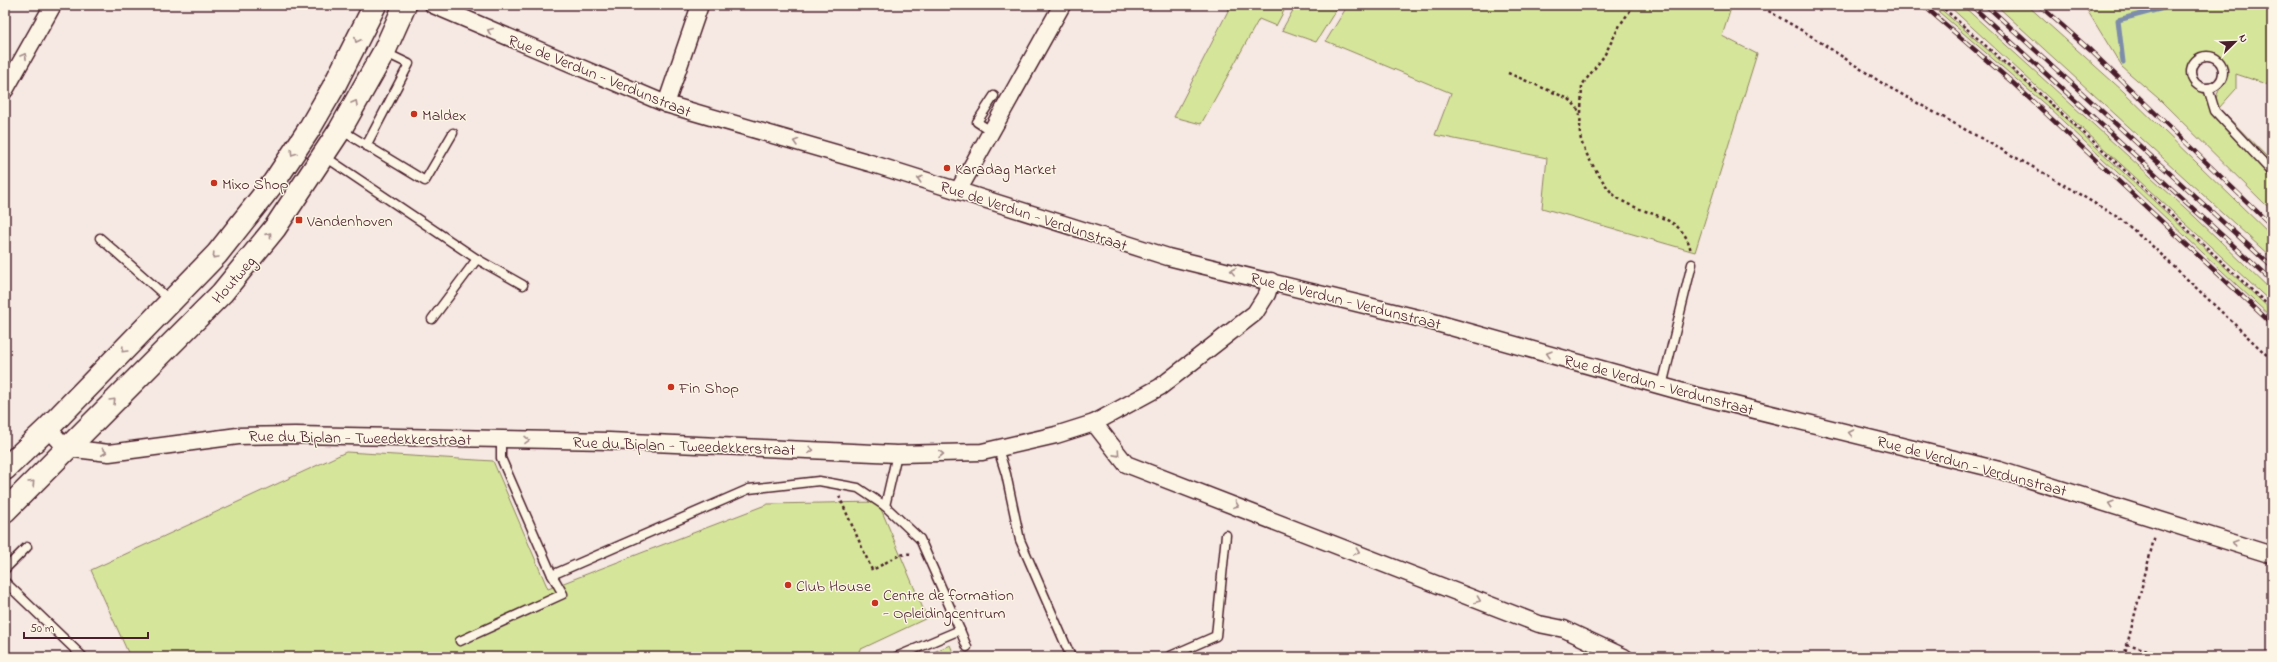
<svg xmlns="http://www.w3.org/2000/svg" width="2277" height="662" viewBox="0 0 2277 662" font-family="'Indie Flower',sans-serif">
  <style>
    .green { fill: #d5e69a; stroke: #908262 }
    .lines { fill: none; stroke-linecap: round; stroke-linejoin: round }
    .stream { stroke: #7d8caa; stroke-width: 5 }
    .lane-casing { stroke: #4a1f2b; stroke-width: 11 }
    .street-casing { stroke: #4a1f2b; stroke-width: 19 }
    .secondary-casing { stroke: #4a1f2b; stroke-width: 25 }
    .path { stroke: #4a1f2b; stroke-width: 2.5; stroke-dasharray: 3 3; stroke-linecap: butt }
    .lane { stroke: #fcf5e5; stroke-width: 8 }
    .street { stroke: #fcf5e5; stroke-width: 16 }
    .secondary { stroke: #fcf5e5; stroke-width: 22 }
    .rail-casing { stroke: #4a1f2b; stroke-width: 4.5 }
    .rail { stroke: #fcf5e5; stroke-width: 3; stroke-dasharray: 9; stroke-linecap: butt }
    .oneway { stroke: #a38a88 }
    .poi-dot { fill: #c8321e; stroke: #fcf5e5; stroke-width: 1.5 }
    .labels { text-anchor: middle; stroke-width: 3; stroke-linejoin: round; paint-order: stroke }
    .street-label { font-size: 16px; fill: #4a1f2b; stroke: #fcf5e5 }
    .poi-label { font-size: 16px; fill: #4a1f2b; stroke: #fcf5e5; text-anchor: start }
  </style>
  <rect width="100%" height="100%" fill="#f6e8e2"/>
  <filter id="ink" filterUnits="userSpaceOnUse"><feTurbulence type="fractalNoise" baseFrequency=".025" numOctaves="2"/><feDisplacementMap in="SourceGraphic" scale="8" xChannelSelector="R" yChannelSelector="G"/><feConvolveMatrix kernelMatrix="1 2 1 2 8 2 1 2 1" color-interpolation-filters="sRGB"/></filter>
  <g filter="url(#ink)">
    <g class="green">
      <path d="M1231 5H1287L1276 26 1259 19 1201 124 1174 117Z"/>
      <path d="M1296 5H1339L1316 42 1282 30Z"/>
      <path d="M1348 5H1726L1731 8 1722 36 1757 54 1695 252 1542 208 1547 158 1435 135 1451 93 1326 41Z"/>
      <path d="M1931 5H1936L2050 104 2272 311V318L2048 107Z"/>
      <path d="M1948 5H1962L2195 217 2272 291V303Z"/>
      <path d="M1996 5H2027L2123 91 2272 236V258Z"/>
      <path d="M2084 5H2272V86L2236 74V89L2219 108 2272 162V167L2217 108C2210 88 2239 78 2219 58 2216 54 2211 52 2206 52 2201 53 2195 54 2192 59 2180 76 2193 87 2206 95L2212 112 2218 119 2272 176V211L2158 98 2122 67Z"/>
      <path d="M346 452 493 461 548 589 768 504 878 502 927 618 859 650 862 657H130L91 570Z"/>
      <path d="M950 645 955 657H922Z"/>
    </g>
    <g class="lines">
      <path class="stream" d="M2123 62 2118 20 2175 5"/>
      <defs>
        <g id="lane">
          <circle cx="2207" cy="72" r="16"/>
          <path d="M2208 88 2215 111 2272 172"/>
          <path d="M341 130 425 181 453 133"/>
          <path d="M991 131 977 122 994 96"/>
          <path d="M366 146 409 64 384 52"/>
          <path d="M324 156 477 259 523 285"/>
          <path d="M100 238 171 301"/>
          <path d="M432 319 477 259"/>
          <path d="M1662 386 1692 264"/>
          <path d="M998 449 1006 474 1020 540 1071 657"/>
          <path d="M885 506 897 454"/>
          <path d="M5 569 27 547"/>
          <path d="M552 575 749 489 819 481 858 488 885 506 920 539 960 630 896 657"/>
          <path d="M5 582 83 657"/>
          <path d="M960 630 967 647"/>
          <path d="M460 641 563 594 552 575 501 458V439"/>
          <path d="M1168 657 1216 636 1226 535"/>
        </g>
        <g id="street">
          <path d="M433 5 666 104 870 163 1168 257 1426 320 1694 395 1999 470 2272 555"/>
          <path d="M5 90 53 5"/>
          <path d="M666 104 700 5"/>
          <path d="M958 191 1062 5"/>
          <path d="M1094 423 1126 464 1539 624 1564 629 1624 657"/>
          <path d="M48 428 66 448 109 453 238 436 295 435 609 441 897 454 982 452 1056 435 1094 423 1160 387 1255 313 1267 294 1271 281"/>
        </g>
        <g id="secondary">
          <path d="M5 469 48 428 217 254 274 182 308 131 333 88 375 5"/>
          <path d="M5 511 222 293 275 228 340 130 384 52 405 5"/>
        </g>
      </defs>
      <use href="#lane" class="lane-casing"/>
      <use href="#street" class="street-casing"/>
      <use href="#secondary" class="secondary-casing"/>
      <g class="path">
        <path d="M1758 5 1808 34 1885 85 2049 176 2119 218 2147 241 2272 360"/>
        <path d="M1940 5 2104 151 2272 309"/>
        <path d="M1508 73 1569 99C1589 118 1575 124 1582 143 1586 156 1603 183 1612 193 1636 217 1684 210 1691 252"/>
        <path d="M1581 113 1582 85 1604 56 1620 25 1634 5"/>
        <path d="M839 496 872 570C886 564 897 552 913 554"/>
        <path d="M2127 644 2172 657"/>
        <path d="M2124 657 2155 535"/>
      </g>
      <use href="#lane" class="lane"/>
      <use href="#street" class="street"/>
      <use href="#secondary" class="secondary"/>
      <defs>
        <g id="rail">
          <path d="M1923 5 2013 83 2272 324"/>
          <path d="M1971 5 2272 281"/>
          <path d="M1986 5 2272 267"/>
          <path d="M2039 5 2090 50 2272 226"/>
        </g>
      </defs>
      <use href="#rail" class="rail-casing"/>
      <use href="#rail" class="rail"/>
    </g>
    <defs><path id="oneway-chevron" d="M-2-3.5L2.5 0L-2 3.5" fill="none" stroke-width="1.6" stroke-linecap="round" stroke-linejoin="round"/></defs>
    <g class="oneway">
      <use href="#oneway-chevron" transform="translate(490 31) rotate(-157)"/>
      <use href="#oneway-chevron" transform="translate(357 40) rotate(117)"/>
      <use href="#oneway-chevron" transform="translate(24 56) rotate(-61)"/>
      <use href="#oneway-chevron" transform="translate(355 103) rotate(-61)"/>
      <use href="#oneway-chevron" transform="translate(796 142) rotate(-164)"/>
      <use href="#oneway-chevron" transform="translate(293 153) rotate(124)"/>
      <use href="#oneway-chevron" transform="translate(920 179) rotate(-162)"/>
      <use href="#oneway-chevron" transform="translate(269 235) rotate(-51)"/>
      <use href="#oneway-chevron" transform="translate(215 256) rotate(133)"/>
      <use href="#oneway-chevron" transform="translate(1233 271) rotate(-167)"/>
      <use href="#oneway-chevron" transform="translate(124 350) rotate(134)"/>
      <use href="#oneway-chevron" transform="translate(1549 354) rotate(-164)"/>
      <use href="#oneway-chevron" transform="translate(113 401) rotate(-45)"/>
      <use href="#oneway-chevron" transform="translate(1851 433) rotate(-166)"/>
      <use href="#oneway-chevron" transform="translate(527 440) rotate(1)"/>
      <use href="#oneway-chevron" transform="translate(811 450) rotate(3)"/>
      <use href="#oneway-chevron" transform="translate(104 452) rotate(6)"/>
      <use href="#oneway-chevron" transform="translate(941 454)"/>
      <use href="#oneway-chevron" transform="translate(1117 454) rotate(48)"/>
      <use href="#oneway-chevron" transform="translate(32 483) rotate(-46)"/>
      <use href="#oneway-chevron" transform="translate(2111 504) rotate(-163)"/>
      <use href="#oneway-chevron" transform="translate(1236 505) rotate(21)"/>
      <use href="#oneway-chevron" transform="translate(2235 543) rotate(-162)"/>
      <use href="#oneway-chevron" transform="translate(1357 552) rotate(21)"/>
      <use href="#oneway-chevron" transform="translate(1478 600) rotate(21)"/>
    </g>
  </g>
  <g class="poi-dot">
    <circle cx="414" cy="114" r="4"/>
    <circle cx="947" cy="168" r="4"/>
    <circle cx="214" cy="183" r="4"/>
    <rect x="295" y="216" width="8" height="8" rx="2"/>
    <circle cx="671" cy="387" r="4"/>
    <circle cx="788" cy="585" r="4"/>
    <circle cx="875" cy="603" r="4"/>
  </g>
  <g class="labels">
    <g class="street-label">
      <text transform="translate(600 75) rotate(22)" y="6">Rue de Verdun - Verdunstraat</text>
      <text transform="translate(1034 215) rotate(18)" y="6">Rue de Verdun - Verdunstraat</text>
      <text transform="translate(233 279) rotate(-49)" y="6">Houtweg</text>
      <text transform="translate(1346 300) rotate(14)" y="6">Rue de Verdun - Verdunstraat</text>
      <text transform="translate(1659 384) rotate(15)" y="6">Rue de Verdun - Verdunstraat</text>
      <text transform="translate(360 437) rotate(1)" y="6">Rue du Biplan - Tweedekkerstraat</text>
      <text transform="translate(684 445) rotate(2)" y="6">Rue du Biplan - Tweedekkerstraat</text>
      <text transform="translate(1972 465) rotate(15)" y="6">Rue de Verdun - Verdunstraat</text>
    </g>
    <g class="poi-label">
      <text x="422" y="120">Maldex</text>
      <text x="955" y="174">Karadag Market</text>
      <text x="222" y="189">Mixo Shop</text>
      <text x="307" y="226">Vandenhoven</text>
      <text x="679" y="393">Fin Shop</text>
      <text x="796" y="591">Club House</text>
      <text x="883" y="600">Centre de formation<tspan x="883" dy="18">- Opleidingcentrum</tspan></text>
    </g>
  </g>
  <rect width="2277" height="662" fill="none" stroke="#fcf5e5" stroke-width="20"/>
  <rect x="10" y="10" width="2257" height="642" fill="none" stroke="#4a1f2b" stroke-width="1.5" filter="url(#ink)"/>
  <g transform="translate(2235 42) rotate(67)" stroke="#fcf5e5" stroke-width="3" paint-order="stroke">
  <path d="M0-3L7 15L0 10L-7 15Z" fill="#4a1f2b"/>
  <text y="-6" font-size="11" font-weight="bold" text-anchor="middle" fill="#4a1f2b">N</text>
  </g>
  <path d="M24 632v6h124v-6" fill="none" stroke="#4a1f2b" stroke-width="2"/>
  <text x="30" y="632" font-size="12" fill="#4a1f2b" stroke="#fcf5e5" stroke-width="3" paint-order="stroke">50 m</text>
</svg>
